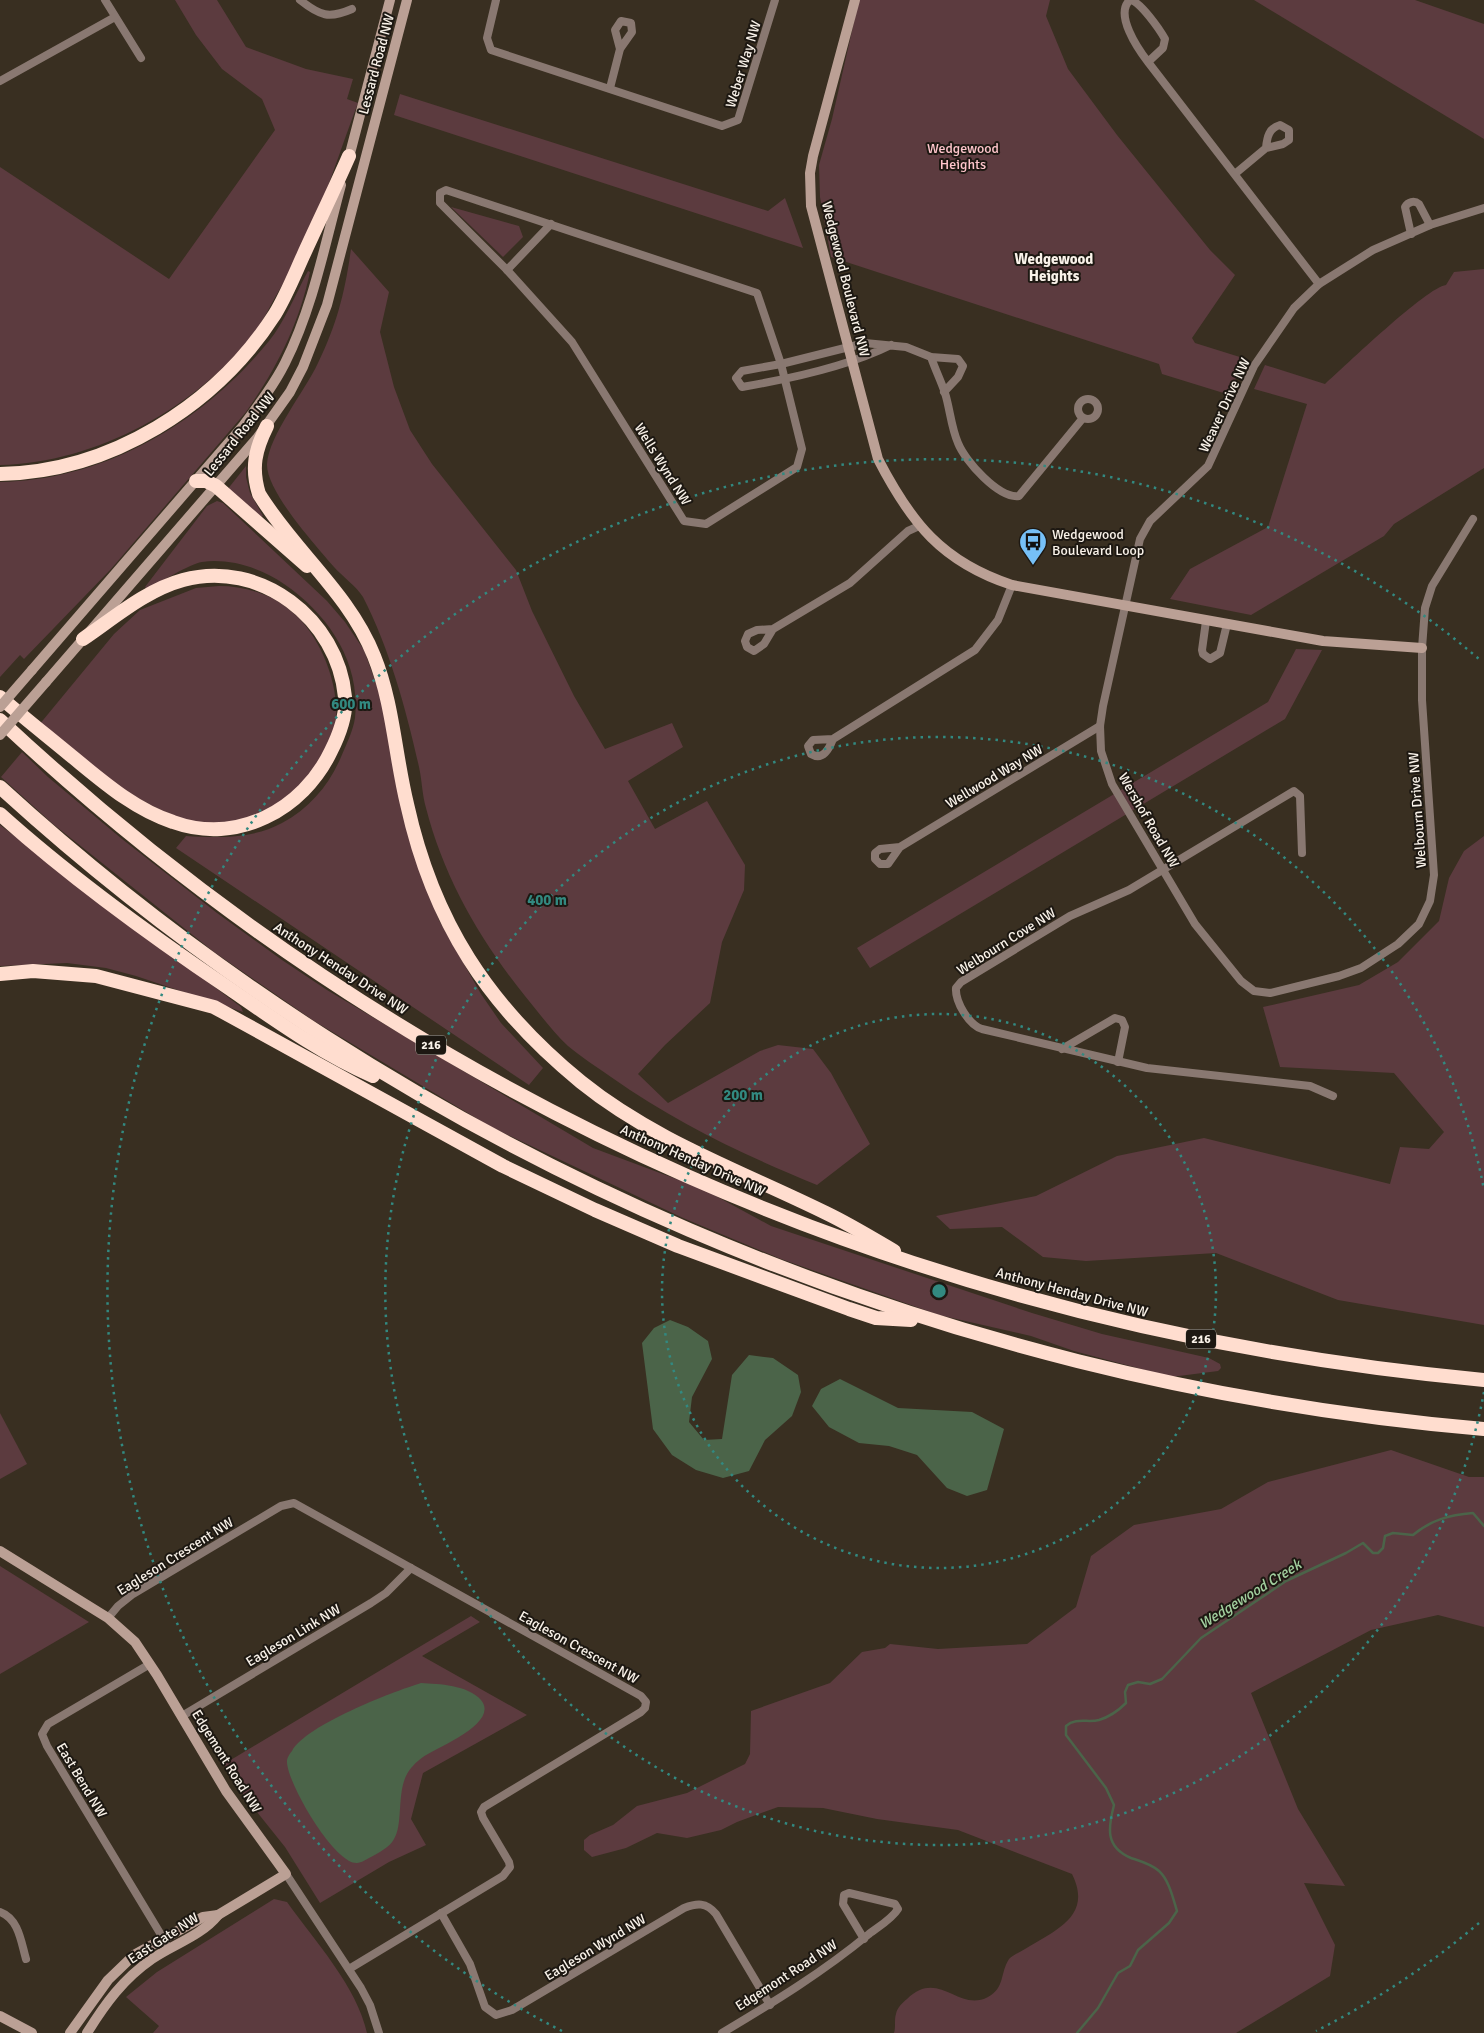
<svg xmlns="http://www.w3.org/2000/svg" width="1484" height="2033" viewBox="0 0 1484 2033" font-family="Signika,sans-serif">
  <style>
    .green { fill: #5c3b3f }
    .water { fill: #4b6449 }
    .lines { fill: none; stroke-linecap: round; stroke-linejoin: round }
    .stream { stroke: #4b6449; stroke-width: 2.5 }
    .street { stroke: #897871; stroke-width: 8 }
    .secondary { stroke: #bba095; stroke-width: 10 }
    .highway { stroke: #ffddcf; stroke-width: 14 }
    .secondary-bridge { stroke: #bba095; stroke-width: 10 }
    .ring { fill: none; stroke: #328980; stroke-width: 2.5; stroke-dasharray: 2.5 5 }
    .labels { text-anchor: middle; stroke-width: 4; stroke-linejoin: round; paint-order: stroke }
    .shield { fill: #1d1812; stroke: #b7b1a8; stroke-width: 1 }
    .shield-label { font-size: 12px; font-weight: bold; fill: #f9f2e9 }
    .street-label { font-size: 14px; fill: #f9f2e9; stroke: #1d1812 }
    .park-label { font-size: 14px; fill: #ffc6cc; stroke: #1d1812 }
    .poi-label { font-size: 14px; fill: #f9f2e9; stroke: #1d1812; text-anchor: start }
    .neighbourhood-label { font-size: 15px; font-weight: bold; fill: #f9f2e9; stroke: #1d1812 }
    .water-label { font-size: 15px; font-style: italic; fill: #a3d09f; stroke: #1d1812 }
    .centre { fill: #328980; stroke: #1d1812; stroke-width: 2.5 }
    .ring-label { font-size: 15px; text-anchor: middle; font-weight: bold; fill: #328980; stroke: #1d1812; stroke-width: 4; stroke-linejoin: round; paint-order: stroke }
  </style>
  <rect width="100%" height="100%" fill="#392f21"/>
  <g class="green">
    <path d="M175 0H217L246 47 306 69 353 79 347 99 358 103C340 150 325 199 305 244 297 262 286 278 277 294 270 306 264 319 256 330 199 407 96 463 0 465V167L169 279 275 130 262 99 222 69 196 35Z"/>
    <path d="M859 0H1050L1046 16 1068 69 1117 135 1210 250 1235 275 1192 338 1195 343 1243 358 1230 395 1162 374 1159 364 831 257 820 197 819 165 832 119Z"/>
    <path d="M1254 0H1415L1484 24V139Z"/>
    <path d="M400 94 768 211 785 198 803 248 394 115Z"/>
    <path d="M451 207 519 226 523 237 503 257Z"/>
    <path d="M351 249 389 292 380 332 394 387 410 430 432 464 516 570 532 611 574 696 605 749 672 723 683 747 628 781 655 829 707 801 745 865 744 890 722 942 710 1003 665 1045 638 1074 668 1103 760 1051 778 1045 813 1049 831 1073 870 1144 817 1185C742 1154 678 1124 611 1077 597 1067 581 1057 568 1046 552 1031 539 1013 525 996 480 940 444 878 426 808 422 794 422 780 419 767 406 709 390 650 363 597 356 586 343 577 334 567 316 546 266 491 267 464 269 435 305 391 318 363 337 324 345 292 351 249Z"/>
    <path d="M1484 269V468L1394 524 1384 536 1251 615 1170 599 1190 569 1268 527 1307 404 1254 389 1265 365 1325 384C1344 367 1427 287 1446 285L1454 272Z"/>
    <path d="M308 271 310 272C299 324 277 368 246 412L111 569 24 659 20 655 0 677V482C106 480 203 422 269 341 284 323 296 293 308 271Z"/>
    <path d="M246 466V477L250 493 263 516 261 517 227 490Z"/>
    <path d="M217 501 223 503 327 601 345 622 364 650 378 689 425 883 439 920 481 994 501 1023 543 1068 529 1085 176 848 186 836C218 838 253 839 282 823 310 808 329 785 341 757 346 745 353 731 355 718 361 662 328 614 284 584 262 568 229 558 202 562 189 564 160 583 147 589L145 587 207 506Z"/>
    <path d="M219 586C245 586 272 594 292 612 323 637 345 697 333 735 331 743 324 751 320 758 315 767 311 777 305 784 282 811 228 828 194 824 188 823 182 819 177 817 125 797 82 758 39 725L114 634 140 610 196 588Z"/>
    <path d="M1296 649 1322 650 1285 719 870 968 857 948 1268 702Z"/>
    <path d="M22 752 48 777 122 839 217 913 282 960 327 990 593 1148 703 1189 771 1226 1032 1313 1102 1334 1209 1358 1220 1364 1221 1368 1218 1371 1171 1377 1074 1351 1031 1336 939 1315 781 1259 683 1218 491 1127 314 1021 214 952 53 824 1 777Z"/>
    <path d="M0 825 241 1007 243 1012 136 976 106 968 67 963 0 966Z"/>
    <path d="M1484 836V1325L1338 1300 1216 1253 1086 1261 1043 1257 1002 1227 950 1229 936 1216 1036 1196 1117 1156 1204 1138 1390 1184 1400 1147 1429 1149 1444 1132 1394 1073 1280 1067 1263 1007 1359 985 1398 962 1439 921 1449 878 1464 851Z"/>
    <path d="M0 1413 27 1464 0 1479Z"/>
    <path d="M1391 1450 1469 1477H1484V1627L1438 1615 1371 1630 1251 1693 1298 1809 1345 1886 1304 1883 1335 1945 1330 1976 1236 2033H894C896 2027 894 2020 896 2014 897 2008 902 2003 907 1999 939 1968 958 2013 988 1997 1005 1988 1000 1973 1009 1959 1013 1955 1020 1952 1025 1949 1056 1930 1093 1916 1072 1874L958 1830 877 1819 823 1808 778 1807 737 1822 721 1830 687 1838 657 1833 626 1848 592 1857 584 1850V1840L590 1835 613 1825 637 1806 687 1793 745 1764 750 1754 751 1711 830 1683 862 1652 885 1648 890 1644 938 1649 1027 1644 1076 1607 1091 1556 1134 1525 1221 1509 1268 1482Z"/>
    <path d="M0 1566 89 1622 0 1674Z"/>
    <path d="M471 1616 480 1622 422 1656 527 1715 423 1773 411 1819 426 1845 389 1862 320 1903 285 1847 245 1797 224 1764Z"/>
    <path d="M274 1899 287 1902C315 1941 357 1987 367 2033H153L159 2026 126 1997 157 1972Z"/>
  </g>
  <g class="water">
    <path d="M670 1320 688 1327 708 1341 712 1359 692 1397 689 1422 704 1440 722 1439 732 1375 749 1355 773 1358 798 1375 801 1392 792 1416 765 1440 749 1471 723 1478 696 1470 672 1455 653 1429 642 1343 654 1328Z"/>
    <path d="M840 1379 898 1408 972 1412 1004 1429 987 1490 967 1496 947 1488 917 1455 889 1446 859 1443 829 1427 812 1406 821 1389Z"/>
    <path d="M421 1683C439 1684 468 1685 481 1700 500 1723 438 1747 423 1757 416 1762 410 1768 406 1776 397 1795 403 1825 394 1839 390 1847 378 1853 371 1857 367 1859 361 1863 357 1863 334 1864 286 1781 287 1761 287 1758 290 1753 292 1751 306 1725 392 1692 421 1683Z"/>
  </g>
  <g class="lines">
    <path class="stream" d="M1077 2033 1098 2008 1118 1973 1130 1966 1138 1950 1169 1923 1177 1911C1173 1898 1169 1880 1159 1871 1151 1864 1140 1861 1131 1858 1105 1847 1108 1828 1114 1805L1106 1788 1066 1735V1726C1076 1717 1088 1723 1099 1720 1109 1717 1119 1710 1126 1703L1125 1692 1128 1685 1138 1682 1150 1684 1162 1679 1201 1638 1286 1581 1346 1553 1363 1543 1373 1553H1378L1383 1548 1385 1536 1393 1533 1413 1535C1431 1520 1449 1515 1473 1513L1484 1526"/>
    <g class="street">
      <path d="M105 0 141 58"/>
      <path d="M300 0C320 16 329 19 352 9"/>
      <path d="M496 0 487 38 491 50 722 126 738 120 775 0"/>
      <path d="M1148 62C1138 49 1114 14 1130 0 1140 1 1160 30 1165 39L1163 48 1148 62 1319 284"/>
      <path d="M0 81 115 17"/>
      <path d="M610 88 620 49 632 32 631 23 621 21 615 30 620 49"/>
      <path d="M1236 173 1266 148 1283 144 1289 140V130L1280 125C1269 128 1267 137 1266 148"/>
      <path d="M446 190 757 293 781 364 802 449 797 467 706 524 684 521 572 342 507 270 440 203V193Z"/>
      <path d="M1411 234 1405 207C1408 202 1414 200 1419 204L1430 225"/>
      <path d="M507 270 551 224"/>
      <path d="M891 345C849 366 789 379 742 387L736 378 742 371 781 364 865 343 906 347 931 357 958 359 963 366 958 377 944 392"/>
      <path d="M931 357C935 369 941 381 945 393 950 409 951 427 958 443 965 461 999 499 1019 496L1083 418"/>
      <circle cx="1088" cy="409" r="10"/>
      <path d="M1473 519 1432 586 1425 608 1422 648V700L1434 875 1430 901 1419 924 1398 944 1361 968 1339 976 1270 993 1254 991 1241 981 1195 924 1112 784 1101 751 1100 726 1103 706 1140 539 1150 521 1208 466 1254 366 1294 308 1319 284 1373 250 1430 225 1484 208"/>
      <path d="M1206 621 1202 650 1203 654 1210 659 1220 653 1227 624"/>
      <path d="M773 629 764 644 754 651 747 647 745 641 748 634 757 630 773 629 850 583 908 531 919 526"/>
      <path d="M833 739C829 749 823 761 811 754L808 746 813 740 833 739 975 650 998 620 1012 585"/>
      <path d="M900 847 888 864H880L875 859V853L880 849 900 847 1100 726"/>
      <path d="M1302 853 1300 796 1294 791 1129 890 1070 916 961 982 956 988C955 1002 969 1025 982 1029L1147 1068 1310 1086 1333 1096"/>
      <path d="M1062 1049 1115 1018 1122 1020 1125 1027 1118 1062"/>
      <path d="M108 1618 118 1606 133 1594 281 1506 294 1503 641 1696 646 1702 645 1708 641 1712 484 1807 481 1812 483 1818 509 1862 510 1867 503 1876 349 1969"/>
      <path d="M150 1664 48 1724 42 1734 47 1746 166 1943"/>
      <path d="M182 1716 371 1603 386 1593 411 1568"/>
      <path d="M286 1874 361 1988 370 2005 379 2033"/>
      <path d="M0 1912C19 1919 21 1942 26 1959"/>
      <path d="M441 1913 470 1964 485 2007 496 2015 512 2010 684 1908C697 1903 706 1902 716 1914L770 2005"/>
      <path d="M722 2033C774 2002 823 1972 869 1934 878 1927 892 1919 898 1909L895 1904 849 1893 844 1895 843 1904 864 1939"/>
    </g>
    <g class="secondary">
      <path d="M855 0 813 156 810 173 811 206 878 459C911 523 942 562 1012 585L1323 641 1422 648"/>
      <path d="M348 161 390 0"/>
      <path d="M32 670 243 426C258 406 274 385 285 363 313 307 325 244 341 185"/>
      <path d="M46 682 258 437 290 392 303 367 327 305 407 0"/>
      <path d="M0 1551 108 1618 135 1642 157 1675 226 1791 286 1874 218 1915 203 1917 134 1955 108 1980 70 2033"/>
      <path d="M0 2016 32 2033"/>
      <path d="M87 2033C105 2004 123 1979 152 1959 174 1944 201 1936 218 1915"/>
    </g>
    <g class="highway">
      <path d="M267 426C255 450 251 468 259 494 294 551 349 593 374 656 393 703 395 755 407 804 433 922 488 1006 581 1082 654 1141 743 1172 826 1213 849 1224 872 1238 894 1251"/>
      <path d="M0 474C110 472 216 406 275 314 286 296 294 276 303 256 318 223 334 190 349 156"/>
      <path d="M196 481H206L216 486 307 566"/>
      <path d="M0 697C22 716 46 735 69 754 101 780 133 809 173 822 237 845 303 810 331 751 339 735 347 716 345 697 338 619 260 559 183 580 146 590 114 618 83 639"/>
      <path d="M0 720C414 1107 921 1328 1484 1380"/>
      <path d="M0 787C407 1159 936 1382 1484 1429"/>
      <path d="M0 814C71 878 150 935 230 989 275 1020 322 1054 373 1076"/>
      <path d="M0 974 33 971 96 976 214 1007 503 1166 595 1210 678 1246 849 1309 876 1318 911 1320"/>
    </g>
    <g class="secondary-bridge">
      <path d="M0 707 32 670"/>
      <path d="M0 735 46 682"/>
    </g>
  </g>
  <g class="ring">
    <circle cx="939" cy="1291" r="277"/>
    <path d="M1484 1392A554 554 0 1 1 1484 1190"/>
    <path d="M1479 1923A831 831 0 0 1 1316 2031M562 2031A831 831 0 1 1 1479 659"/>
  </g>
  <defs>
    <symbol id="bus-pin" viewBox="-11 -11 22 30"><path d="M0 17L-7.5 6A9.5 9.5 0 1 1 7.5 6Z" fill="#76c0f7" stroke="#1d1812"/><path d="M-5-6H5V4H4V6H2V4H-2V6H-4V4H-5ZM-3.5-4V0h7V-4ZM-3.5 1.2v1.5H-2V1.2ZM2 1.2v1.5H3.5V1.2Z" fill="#111"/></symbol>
  </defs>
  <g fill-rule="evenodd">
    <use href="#bus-pin" x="1017" y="526" width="32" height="43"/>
  </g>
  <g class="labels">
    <g class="shield">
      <rect x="416" y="1035.5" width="30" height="19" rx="4"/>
      <rect x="1186" y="1329.5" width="30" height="19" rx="4"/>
    </g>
    <g class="shield-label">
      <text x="431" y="1049">216</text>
      <text x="1201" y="1343">216</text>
    </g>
    <g class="street-label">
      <text transform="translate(376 64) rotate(-75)" y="5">Lessard Road NW</text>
      <text transform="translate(743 64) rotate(-73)" y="5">Weber Way NW</text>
      <text transform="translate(846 279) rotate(76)" y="5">Wedgewood Boulevard NW</text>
      <text transform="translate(1224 405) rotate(-65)" y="5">Weaver Drive NW</text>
      <text transform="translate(239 434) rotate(-51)" y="5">Lessard Road NW</text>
      <text transform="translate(663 464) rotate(58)" y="5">Wells Wynd NW</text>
      <text transform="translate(994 776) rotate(-31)" y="5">Wellwood Way NW</text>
      <text transform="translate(1417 810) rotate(-94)" y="5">Welbourn Drive NW</text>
      <text transform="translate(1149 820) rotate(60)" y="5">Wershof Road NW</text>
      <text transform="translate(1006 941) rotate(-32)" y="5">Welbourn Cove NW</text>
      <text transform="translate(341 968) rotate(33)" y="5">Anthony Henday Drive NW</text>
      <text transform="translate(693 1160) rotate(24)" y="5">Anthony Henday Drive NW</text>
      <text transform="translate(1072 1292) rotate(15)" y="5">Anthony Henday Drive NW</text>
      <text transform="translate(175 1556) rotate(-32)" y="5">Eagleson Crescent NW</text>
      <text transform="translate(293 1635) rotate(-31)" y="5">Eagleson Link NW</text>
      <text transform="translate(579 1647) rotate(29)" y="5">Eagleson Crescent NW</text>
      <text transform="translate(227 1761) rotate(58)" y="5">Edgemont Road NW</text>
      <text transform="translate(82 1780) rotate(59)" y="5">East Bend NW</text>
      <text transform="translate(163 1938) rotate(-33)" y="5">East Gate NW</text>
      <text transform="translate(595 1947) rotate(-31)" y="5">Eagleson Wynd NW</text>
      <text transform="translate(786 1975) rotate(-33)" y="5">Edgemont Road NW</text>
    </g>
    <g class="park-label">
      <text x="963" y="153">Wedgewood<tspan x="963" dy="16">Heights</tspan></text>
    </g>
    <g class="poi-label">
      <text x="1052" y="539">Wedgewood<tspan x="1052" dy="16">Boulevard Loop</tspan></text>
    </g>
    <g class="neighbourhood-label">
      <text x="1054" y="264">Wedgewood<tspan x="1054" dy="17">Heights</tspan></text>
    </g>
    <g class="water-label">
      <text transform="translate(1250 1594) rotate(-32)" y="5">Wedgewood Creek</text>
    </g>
  </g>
  <circle cx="939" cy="1291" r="8" class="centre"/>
  <g class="ring-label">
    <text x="351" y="709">600 m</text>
    <text x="547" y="905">400 m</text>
    <text x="743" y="1100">200 m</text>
  </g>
</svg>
